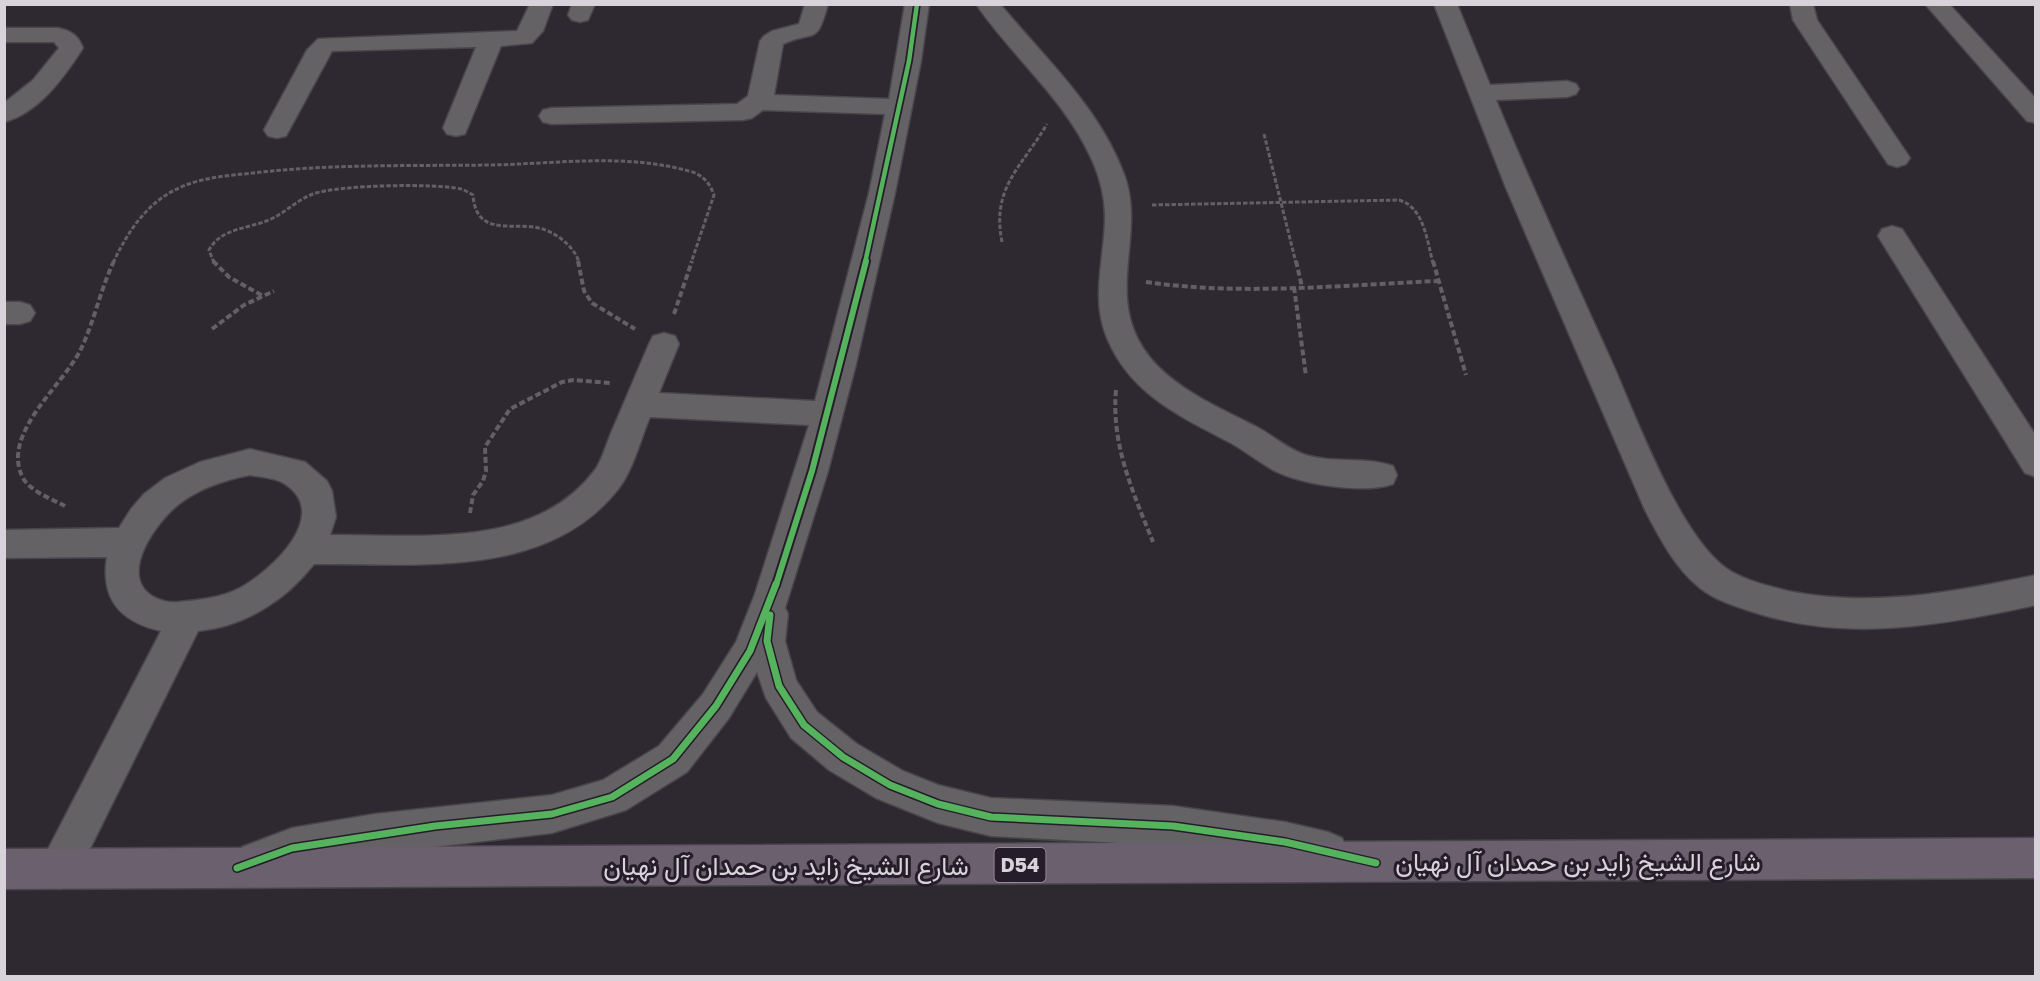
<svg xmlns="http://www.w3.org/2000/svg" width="2040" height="981" viewBox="0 0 2040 981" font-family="'Golos Text',Vazirmatn,sans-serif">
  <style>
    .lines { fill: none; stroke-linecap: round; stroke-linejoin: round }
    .minor-casing { stroke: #48454b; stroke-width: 3 }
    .highway-casing { stroke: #48454b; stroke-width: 3 }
    .path-far1 { stroke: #635f65; stroke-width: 3; stroke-dasharray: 4.5 2; stroke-linecap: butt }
    .path { stroke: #635f65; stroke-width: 4; stroke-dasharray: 6 3; stroke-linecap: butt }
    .minor { fill: #656266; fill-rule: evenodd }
    .highway { fill: #6a606e; fill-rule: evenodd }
    .cycleway-far2-casing { stroke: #251d29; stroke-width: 8 }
    .cycleway-far1-casing { stroke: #251d29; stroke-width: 10 }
    .cycleway-casing { stroke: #251d29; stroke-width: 10 }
    .cycleway-far2 { stroke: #56b35d; stroke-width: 4.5 }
    .cycleway-far1 { stroke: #56b35d; stroke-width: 6 }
    .cycleway { stroke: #56b35d; stroke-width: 7 }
    .labels { text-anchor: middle; stroke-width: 6; stroke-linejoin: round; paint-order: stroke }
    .shield { fill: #251d29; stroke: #a29ca6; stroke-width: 1.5 }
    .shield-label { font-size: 20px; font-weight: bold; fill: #d8d3db }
    .near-street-label { font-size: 26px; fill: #d8d3db; stroke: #251d29 }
  </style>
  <rect width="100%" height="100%" fill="#2e2930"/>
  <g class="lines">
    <defs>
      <g id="minor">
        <path d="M530 4H553L543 31 532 43 501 46 465 134 456 136 447 134 443 128 476 47 332 51 286 136 277 138 268 136 264 130 307 50 318 39 517 31Z"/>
        <path d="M572 4H595L588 20 580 22 572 20 568 15Z"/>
        <path d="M805 4H828C816 47 816 29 783 44L774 95 889 99 905 4H929L921 61 895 193 856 364 828 471 785 608 788 614 785 641 796 680 817 712 857 744 903 771 938 785 991 798 1173 806 1285 822 1328 832 1342 838 1348 852 1342 866 1328 872 1285 862 1173 846 991 836 938 823 876 798 829 770 791 738 766 698 757 672 729 718 687 772 626 810 552 833 375 854 292 868 256 881 242 875 236 861 242 847 292 828 375 814 552 795 603 780 659 746 703 694 736 642 755 594 809 425 650 417C641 438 633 470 619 488 548 580 418 563 314 564 286 600 244 627 198 631L73 883 59 889 45 883 39 869 45 855 161 631C121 622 100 600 107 557L4 558V530L119 528 131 509 144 494 165 478 200 462 250 449 305 462 327 481 332 491 336 517 330 535C419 534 534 551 595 470 602 460 606 445 611 433 624 403 636 374 649 344L653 336 664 333 675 336 679 344 659 393 815 401 869 193 885 114 763 110 752 118 743 120 552 124 543 122 539 116 543 110 552 108 737 104 748 96 760 41 764 36 772 31 799 24ZM250 475C260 477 277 478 285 484 332 515 271 571 240 588 220 598 200 600 178 602 169 603 159 600 152 596 118 574 157 521 179 504 200 488 224 480 250 475Z"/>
        <path d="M976 4H1000C1045 58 1101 109 1125 177 1139 218 1124 257 1127 299 1132 371 1200 398 1255 426 1271 434 1286 448 1303 454 1331 464 1364 456 1393 466L1397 475 1393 484C1364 494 1305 485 1277 472 1261 464 1247 452 1231 443 1181 417 1130 394 1107 338 1090 297 1105 258 1105 217 1105 197 1100 178 1092 160 1065 99 1013 58 976 4Z"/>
        <path d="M1434 4H1457L1490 85 1567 81 1576 84 1579 89 1576 94 1567 97 1496 100C1532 187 1571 272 1610 358 1635 413 1681 543 1732 572 1750 582 1769 586 1788 591 1872 608 1953 592 2036 575V605C1941 625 1848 643 1753 612 1735 606 1715 600 1700 588 1675 568 1659 537 1645 510L1506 188Z"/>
        <path d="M1790 4H1813L1817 20 1910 158 1906 164 1897 167 1888 164 1793 20Z"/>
        <path d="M1925 4H1949L2036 99V123L2027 121Z"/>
        <path d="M4 28H58C71 31 78 35 83 48 65 76 39 113 4 122V103L33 80 59 48 54 42H4Z"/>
        <path d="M1892 226 1902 229 2036 436V477L2025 473 1878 236 1882 229Z"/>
        <path d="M4 302H20L30 305 35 313 30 321 20 324H4Z"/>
      </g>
      <path id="highway" d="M2036 838V878L4 889V849Z"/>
    </defs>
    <use href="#minor" class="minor-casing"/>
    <use href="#highway" class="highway-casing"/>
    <g class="path-far1">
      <path d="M1264 134 1296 263"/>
      <path d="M1152 205 1399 200C1424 207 1427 241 1433 263"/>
      <path d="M1002 242C991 187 1022 167 1047 124"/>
      <path d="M113 263C129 229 149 199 186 185 209 176 237 175 262 172 337 164 414 166 489 165 556 164 624 153 689 171 702 174 710 183 714 195L691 263"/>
      <path d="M214 263 209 250C221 228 247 229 269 220 285 213 297 200 313 194 337 185 435 183 461 189 465 190 469 193 473 195 476 234 506 224 534 227 551 229 575 245 579 263"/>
    </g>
    <g class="path">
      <path d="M213 261 229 277 263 296"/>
      <path d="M578 261 584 291 592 303 635 329"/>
      <path d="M1296 261 1302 287"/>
      <path d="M1433 261 1466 375"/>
      <path d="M1146 282C1242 296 1341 285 1438 281"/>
      <path d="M1294 287 1306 376"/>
      <path d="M674 314 692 261"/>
      <path d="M212 329 244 305 274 291"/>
      <path d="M1116 390C1111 445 1133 492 1153 542"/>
      <path d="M65 506C52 499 31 492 23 478 0 435 62 386 80 351 94 323 100 290 114 261"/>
      <path d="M470 513 473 495 483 481 486 471 485 447 510 409 562 382 573 380 610 383"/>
    </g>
    <use href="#minor" class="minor"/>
    <use href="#highway" class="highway"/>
    <defs>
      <path id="cycleway-far2" d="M865 263 909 61 917 4"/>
      <path id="cycleway-far1" d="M776 585 812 471 866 261"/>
      <g id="cycleway">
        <path d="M770 615 767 641 779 686 804 725 843 757 890 785 938 804 991 817 1173 826 1285 842 1376 863"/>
        <path d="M237 868 292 848 435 826 552 814 612 797 673 759 716 706 750 651 776 584"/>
      </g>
    </defs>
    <use href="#cycleway-far2" class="cycleway-far2-casing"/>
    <use href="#cycleway-far1" class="cycleway-far1-casing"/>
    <use href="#cycleway" class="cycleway-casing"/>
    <use href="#cycleway-far2" class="cycleway-far2"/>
    <use href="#cycleway-far1" class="cycleway-far1"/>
    <use href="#cycleway" class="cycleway"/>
  </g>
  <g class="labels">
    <rect class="shield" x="994.5" y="848" width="51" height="34" rx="4.5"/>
    <g class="shield-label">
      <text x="1020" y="872">D54</text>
    </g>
    <g class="near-street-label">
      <text x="1578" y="871">شارع الشيخ زايد بن حمدان آل نهيان</text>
      <text x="786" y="875">شارع الشيخ زايد بن حمدان آل نهيان</text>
    </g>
  </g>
  <rect width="2040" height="981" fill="none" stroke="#d8d3db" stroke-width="12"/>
</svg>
